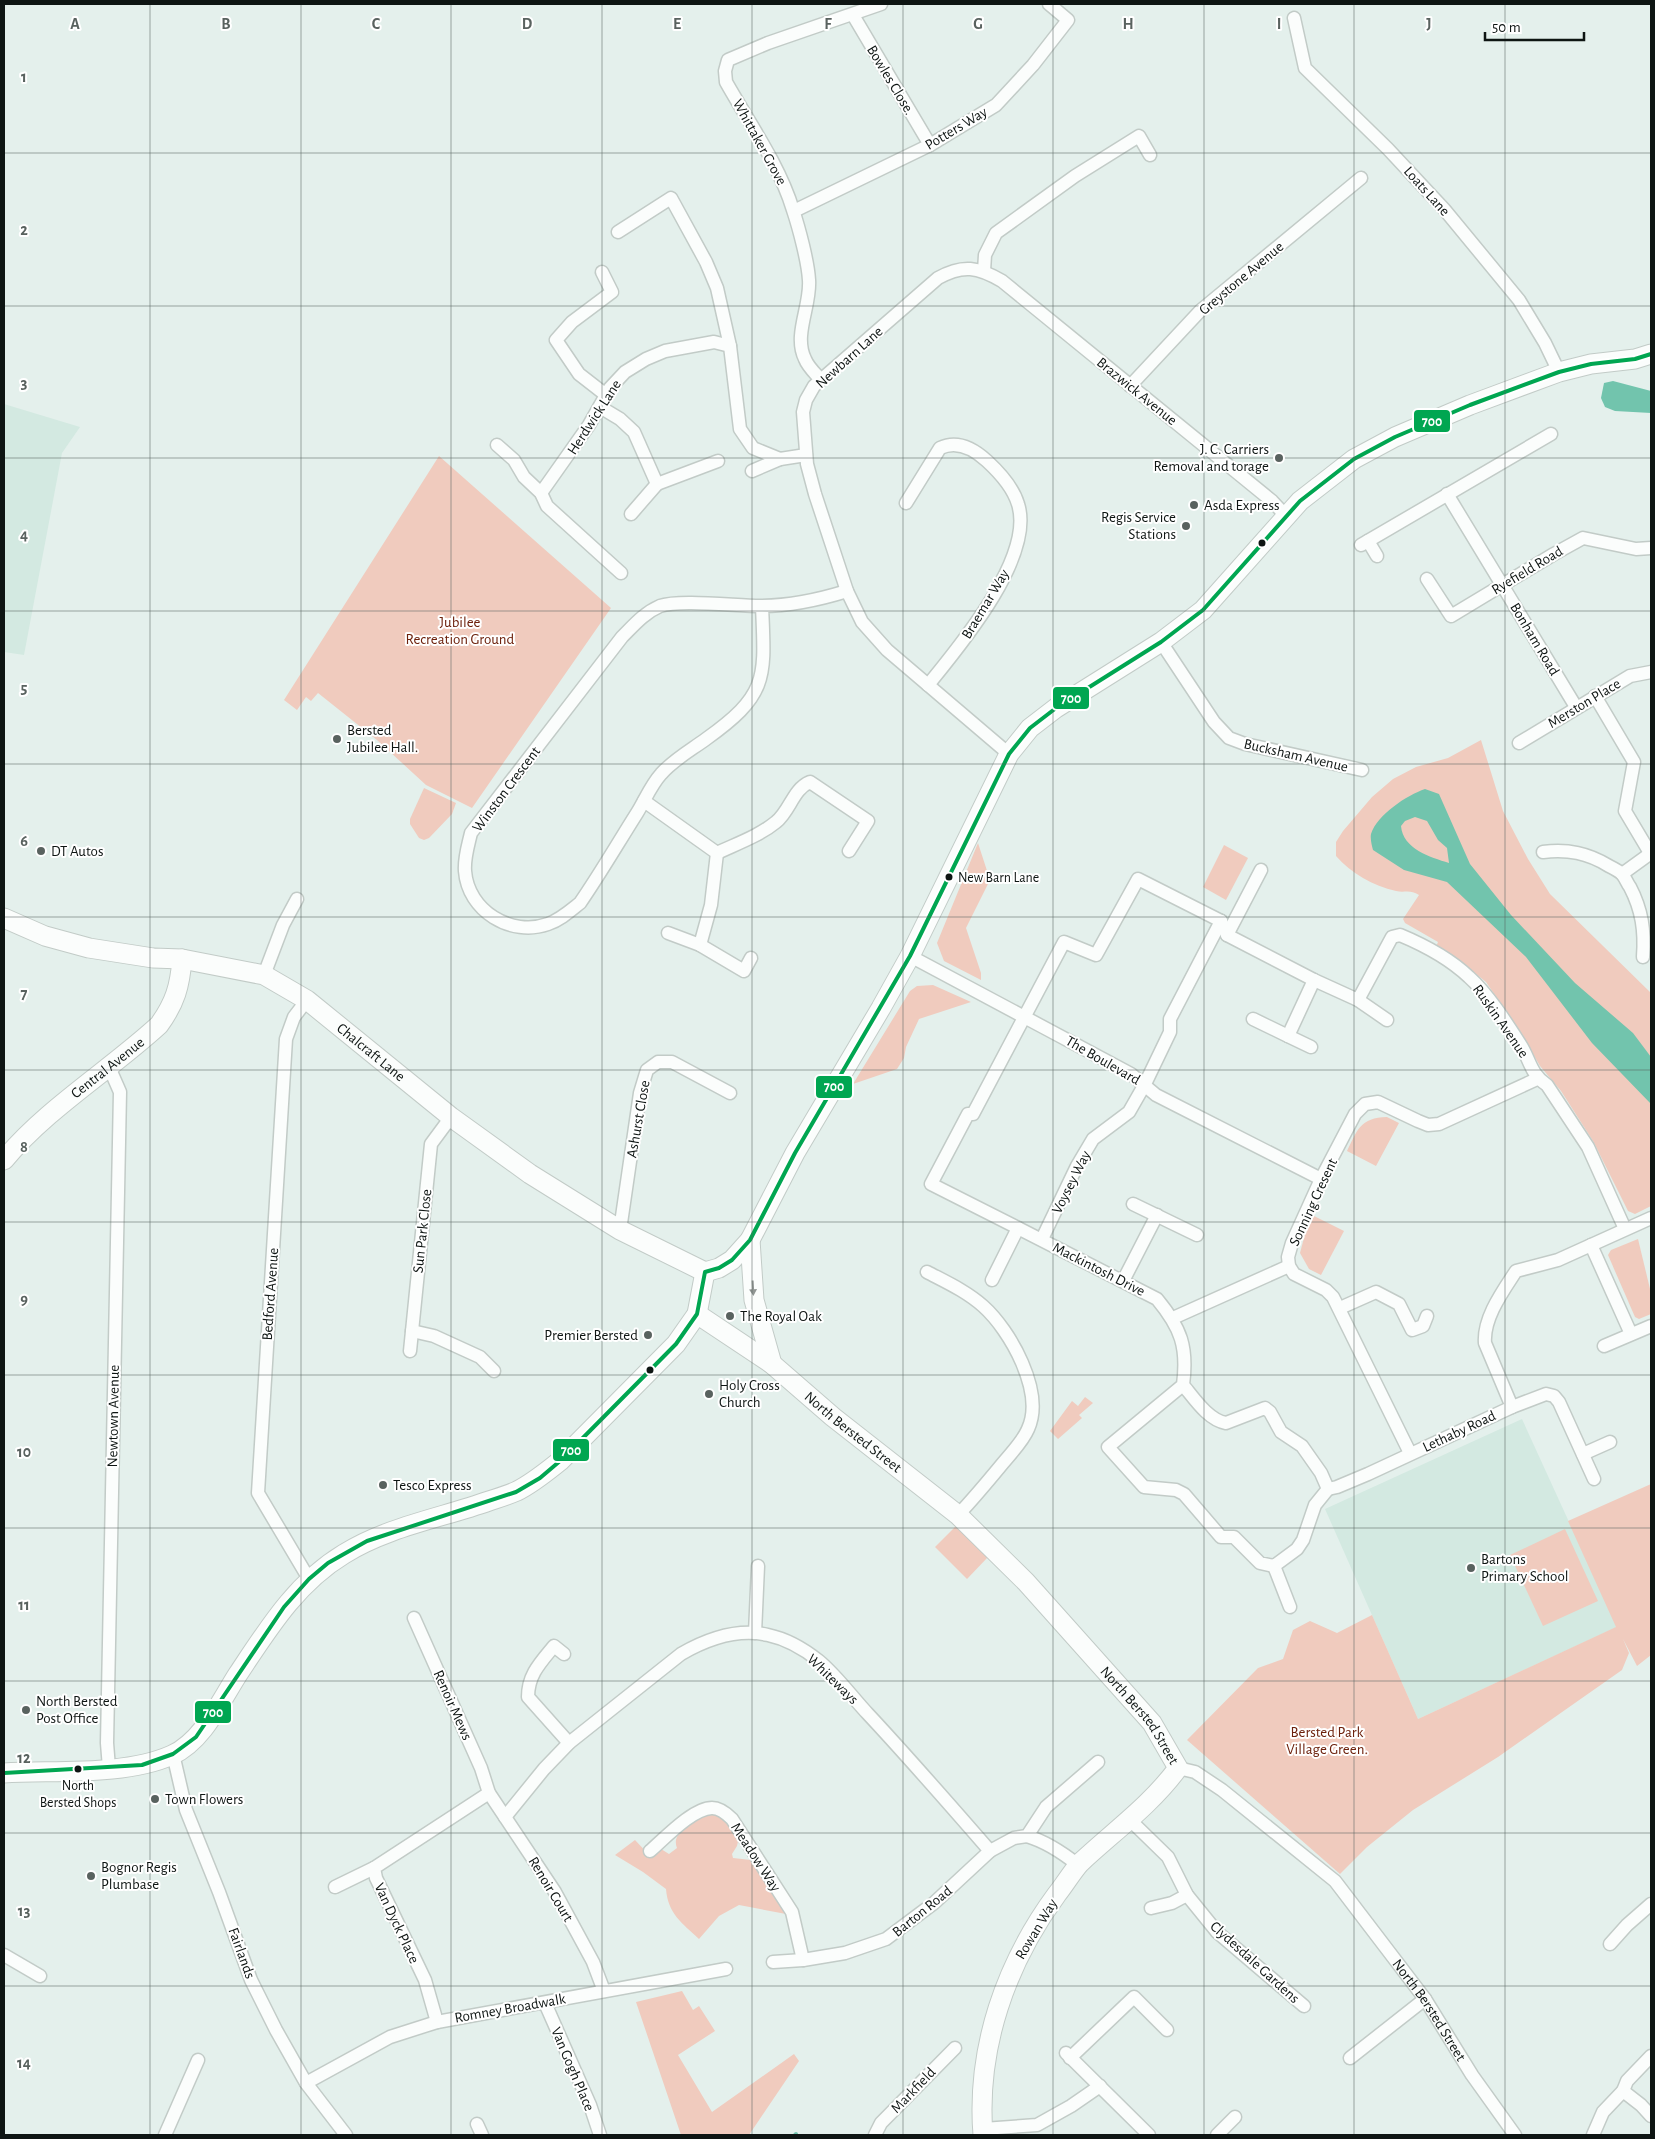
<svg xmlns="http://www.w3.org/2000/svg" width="1655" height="2139" viewBox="0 0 1655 2139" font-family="'Alegreya Sans',sans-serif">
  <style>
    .built { fill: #d3e9e1 }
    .green { fill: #f0cbbe }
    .water { fill: #72c4ad; fill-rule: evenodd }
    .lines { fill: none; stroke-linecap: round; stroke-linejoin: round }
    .stream { stroke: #72c4ad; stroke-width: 4 }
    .street-casing { stroke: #c2cbc7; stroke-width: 15 }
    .secondary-casing { stroke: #c2cbc7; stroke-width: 21 }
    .street { stroke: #fbfdfc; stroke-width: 12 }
    .secondary { stroke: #fbfdfc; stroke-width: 19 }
    .bus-1-casing { stroke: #fff; stroke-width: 8 }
    .bus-1 { stroke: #00a651; stroke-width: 4 }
    .oneway { fill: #909593 }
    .grid { fill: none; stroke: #59625f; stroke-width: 1; stroke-opacity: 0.55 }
    .poi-dot { fill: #59625f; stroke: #fff; stroke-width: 2 }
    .bus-dot { fill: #0e1513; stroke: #fff; stroke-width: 2 }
    .labels { text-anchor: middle; stroke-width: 4; stroke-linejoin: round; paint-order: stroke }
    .bus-label { font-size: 14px; fill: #0e1513; stroke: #fff; text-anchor: start }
    .street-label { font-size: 15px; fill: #0e1513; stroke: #fff }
    .poi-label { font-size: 15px; fill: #0e1513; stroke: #fff; text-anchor: start }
    .park-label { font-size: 15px; fill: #6c200b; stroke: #fff }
    .grid-label { font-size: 16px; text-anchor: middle; font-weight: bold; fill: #59625f; stroke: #fff; stroke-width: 4; stroke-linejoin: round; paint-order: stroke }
    .line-badge { stroke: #fff; stroke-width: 2 }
    .badge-label { font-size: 14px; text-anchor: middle; font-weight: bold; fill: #fff }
  </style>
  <rect width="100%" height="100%" fill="#e4f0ec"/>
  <g class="built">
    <path d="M4 404 80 427 62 453 24 655 4 652Z"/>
    <path d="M1522 1419 1617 1627 1418 1719 1325 1509Z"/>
  </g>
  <g class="green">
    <path d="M439 456 611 608 472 808 426 785 377 740 318 693 311 701 306 697 297 710 284 700Z"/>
    <path d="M1481 740 1503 811 1528 859 1550 894 1651 993V1206L1635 1214 1628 1211 1593 1141 1561 1091 1540 1066 1522 1035 1486 982 1465 965 1436 947 1438 942 1405 923 1403 919 1419 895C1410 889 1405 893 1396 891 1373 886 1351 873 1336 856V842L1343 831 1372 797 1393 779 1416 767 1448 758Z"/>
    <path d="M424 788 456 803 452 814 429 838 424 840 419 838 410 824V819Z"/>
    <path d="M978 843 990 880 966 928 981 973V980L944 961 937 943Z"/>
    <path d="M1224 845 1248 858 1226 900 1203 887Z"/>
    <path d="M933 985 971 1002 919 1019 906 1047 904 1058 897 1069 853 1084 910 991 917 986Z"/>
    <path d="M1387 1117 1399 1123 1376 1166 1347 1151C1358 1129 1360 1118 1387 1117Z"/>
    <path d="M1314 1216 1344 1231 1321 1275 1309 1269 1300 1253 1305 1234Z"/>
    <path d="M1638 1239 1651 1293V1314L1639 1319 1635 1317 1608 1255 1611 1250Z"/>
    <path d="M1085 1397 1093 1403 1079 1415 1082 1418 1058 1439 1050 1431 1072 1401 1078 1406Z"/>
    <path d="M1651 1484V1655L1637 1666 1623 1639 1629 1653 1622 1670 1498 1757 1413 1810 1367 1847 1340 1874 1187 1740 1258 1668 1283 1659 1293 1630 1310 1621 1337 1633 1372 1615 1418 1719 1616 1627 1568 1521Z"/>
    <path d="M956 1526 988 1557 967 1579 935 1547Z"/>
    <path d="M1565 1529 1598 1601 1543 1626 1510 1555Z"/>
    <path d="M709 1813C725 1817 730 1824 739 1837L737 1846 732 1854 733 1858 751 1860 786 1914 739 1905 719 1916 699 1939C682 1923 668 1914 666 1889L643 1872 615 1855 635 1840 651 1857 661 1849 669 1854 677 1848C670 1832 696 1819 709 1813Z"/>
    <path d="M682 1991 693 2010 699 2006 715 2031 678 2055 712 2112 794 2054 799 2061 749 2135H681L636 2002Z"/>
  </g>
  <g class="water">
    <path d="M1613 381 1651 391V413L1615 411 1605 407 1601 398 1604 383Z"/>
    <path d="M1425 789 1439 794 1470 864 1511 915 1575 983 1633 1033 1651 1057V1104L1592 1043 1526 957 1447 882 1404 870 1373 850C1372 846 1370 839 1371 834 1377 815 1407 795 1425 789ZM1415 817 1427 821 1438 840 1447 848 1449 863C1430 857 1403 849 1401 826L1405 821Z"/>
  </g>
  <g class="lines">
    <path class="stream" d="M795 2135 796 2134"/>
    <defs>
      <g id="street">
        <path d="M853 15 930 145"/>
        <path d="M1294 18 1305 68 1388 149 1444 209 1519 300 1545 343 1559 372"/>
        <path d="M794 211 930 145 996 105 1033 65 1068 20 1049 4"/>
        <path d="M618 232 671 198 706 262 717 288 730 346"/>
        <path d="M984 271 985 255 996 233 1075 176 1139 136 1150 155"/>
        <path d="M602 272 612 292 572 322 556 340 579 374 606 395"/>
        <path d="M821 380C816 374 808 367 805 359 793 335 811 306 809 280 808 262 799 228 793 210 779 164 749 123 726 82L725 71 728 60 768 43 881 4"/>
        <path d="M1130 386 1200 311 1361 178"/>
        <path d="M600 407 620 419 634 432 657 484 718 461"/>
        <path d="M497 445 514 460 524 477 541 493 547 506 621 573"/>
        <path d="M752 471 780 459 806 455"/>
        <path d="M541 493 589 425 610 388 625 372 646 359 665 351 714 342 730 346 740 429 753 448 780 459"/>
        <path d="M1447 494 1576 707"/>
        <path d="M906 503 940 448C957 440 974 449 987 461 1000 473 1013 487 1018 504 1035 557 959 647 928 685"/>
        <path d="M631 514 657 484"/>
        <path d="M1368 541 1377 556"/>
        <path d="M1361 545 1551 434"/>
        <path d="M1427 579 1451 616 1554 554 1583 538 1636 549 1651 548"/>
        <path d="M762 606C765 678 769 694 706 739 691 750 673 760 661 774 651 785 645 800 637 813 618 843 600 874 580 903 570 911 560 920 548 924 511 937 468 911 465 871 464 858 468 846 471 833L622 637C634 625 644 613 660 606 679 599 737 606 760 606 790 606 818 600 847 591"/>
        <path d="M1161 642 1214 722 1229 738 1245 744 1362 770"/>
        <path d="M1595 696 1634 762 1625 811 1650 853"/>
        <path d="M1519 743 1630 676 1651 672"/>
        <path d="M1009 754 887 650 862 622 847 591 815 494 807 464 803 412 806 400 814 386 938 278C963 264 978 267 1002 281L1272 501 1286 516"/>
        <path d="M644 801 717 853 711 905 700 945"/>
        <path d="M1543 852C1568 849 1588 853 1609 866 1613 868 1619 871 1622 874 1625 877 1627 883 1630 887 1642 910 1645 931 1643 957"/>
        <path d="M717 853C736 844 759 836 776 822 790 811 793 789 810 782L868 821 849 851"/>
        <path d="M1622 874 1651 853"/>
        <path d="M1221 921 1227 935 1314 980 1358 1000 1387 1020"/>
        <path d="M668 933 700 945 744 971 751 958"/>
        <path d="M1227 935 1261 870"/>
        <path d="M910 956 1131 1074 1156 1095 1321 1179"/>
        <path d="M264 975 283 925 297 899"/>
        <path d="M307 1000 294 1017 286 1039 258 1493 309 1579"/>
        <path d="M1358 1000 1392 937 1400 935C1424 945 1450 959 1469 977 1488 994 1506 1022 1520 1044 1530 1059 1530 1074 1547 1085L1588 1147 1625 1229"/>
        <path d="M1253 1019 1288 1036"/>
        <path d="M1311 1047 1288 1036 1314 980"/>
        <path d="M1133 1204 1197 1235"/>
        <path d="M1018 1228 1157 1299C1181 1328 1188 1347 1183 1385L1108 1447 1144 1487 1176 1490 1184 1494 1221 1537H1234L1260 1563 1274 1566 1297 1549 1303 1540 1315 1505 1328 1489 1321 1473 1302 1446 1281 1432 1270 1412 1265 1408 1226 1423C1208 1420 1194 1398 1183 1385"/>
        <path d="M620 1230 640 1093 647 1070 658 1062H672L730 1093"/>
        <path d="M1042 1239 1077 1166 1093 1139 1129 1112 1145 1084 1170 1032V1019L1221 921"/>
        <path d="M1591 1245 1631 1334"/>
        <path d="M927 1272C946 1282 966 1291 983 1306 1010 1330 1045 1392 1028 1429 1023 1441 1012 1452 1003 1463 989 1480 974 1498 958 1515"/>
        <path d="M992 1280 1018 1228 931 1184 968 1114H973L1064 942 1096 955 1138 879 1221 921"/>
        <path d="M1123 1281 1157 1215"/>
        <path d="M1340 1308 1376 1292 1399 1304 1412 1330 1423 1326 1427 1316"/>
        <path d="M1173 1318 1289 1266"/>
        <path d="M412 1331 434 1336 480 1357 494 1371"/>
        <path d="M1604 1346 1651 1326"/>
        <path d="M410 1351 431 1144 451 1117"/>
        <path d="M1512 1407 1546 1394 1554 1396 1559 1402 1594 1479"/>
        <path d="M1410 1453 1333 1297 1326 1290 1294 1274 1289 1266 1288 1257 1292 1243 1321 1179 1355 1114 1365 1104 1378 1102 1418 1121 1428 1125 1439 1124 1537 1079"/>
        <path d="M1583 1454 1610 1442"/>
        <path d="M1328 1489 1337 1487 1368 1474 1512 1407 1485 1343C1483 1318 1503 1291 1516 1271L1558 1260 1651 1218"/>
        <path d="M1274 1566 1290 1607"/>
        <path d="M414 1618 481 1768 489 1793 555 1892 593 1962 604 1991"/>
        <path d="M755 1633 758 1566"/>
        <path d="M564 1654 554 1646C540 1663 528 1675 528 1697L569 1743"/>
        <path d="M173 1754 186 1810 219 1892 251 1980 276 2030 306 2083 346 2135"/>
        <path d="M109 1768 107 1743 120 1092 109 1067"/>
        <path id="s1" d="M1178 1768 1195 1772 1222 1790 1335 1881 1425 1999 1472 2075 1515 2135"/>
        <path d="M505 1817 544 1769 569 1743 681 1654C707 1639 738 1628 768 1635 787 1639 804 1649 819 1661 837 1676 852 1697 868 1714 910 1759 950 1805 990 1851"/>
        <path d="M1129 1819 1168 1857 1187 1895 1217 1932 1304 2006"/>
        <path d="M1027 1836C1047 1842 1063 1853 1078 1865"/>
        <path d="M650 1851C665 1838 693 1808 712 1808 720 1808 727 1814 732 1819L792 1912 803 1960"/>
        <path d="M335 1887 374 1868"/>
        <path d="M1151 1908 1172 1903 1187 1895"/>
        <path d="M1610 1944 1627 1925 1651 1904"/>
        <path d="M4 1955 40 1976"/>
        <path d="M773 1962 803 1960 845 1953 886 1939 934 1903 990 1851 1014 1838 1027 1836 1046 1807 1098 1762"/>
        <path d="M545 2003 590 2105 600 2135"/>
        <path d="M437 2022 425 1980 376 1878 374 1868 489 1793"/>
        <path d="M1066 2053 1149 2135"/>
        <path d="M1070 2058 1134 1997 1167 2030"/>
        <path d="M1350 2058 1425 1999"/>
        <path d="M306 2083 390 2037 437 2022 726 1969"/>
        <path d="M1623 2091 1627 2081 1651 2056"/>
        <path d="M477 2124 482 2135"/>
        <path d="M983 2129 1037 2125 1071 2106 1100 2086"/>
        <path d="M165 2135 198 2060"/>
        <path d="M875 2135 881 2123 955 2048"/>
        <path d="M1217 2135 1235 2117"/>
        <path d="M1593 2135 1603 2112 1623 2091 1641 2105 1651 2116"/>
      </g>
      <g id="secondary">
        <path id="s2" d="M4 918 45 936 89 948 153 958 182 959 264 975 307 1000 451 1117 530 1174 620 1230 705 1272"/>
        <path id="s3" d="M4 1160C46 1109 110 1070 159 1025 175 1003 180 986 182 959"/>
        <path d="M750 1240 754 1300 772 1364"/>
        <path d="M705 1272 719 1268 732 1260 750 1240 795 1153 881 1008 910 956 1009 754 1030 728 1056 708 1161 642 1203 610 1300 501 1354 459 1395 437 1470 405 1559 372 1591 364 1635 359 1651 354"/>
        <path id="s4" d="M697 1314 772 1364 833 1417 958 1515 1026 1582 1152 1723 1178 1768C1151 1805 1113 1832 1080 1863 1072 1872 1065 1884 1057 1894 1006 1963 976 2048 983 2135"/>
        <path d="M4 1773C55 1770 125 1776 172 1755 203 1741 220 1702 238 1674 268 1629 296 1583 344 1554 387 1527 441 1518 489 1501 498 1498 508 1495 517 1491 533 1483 546 1472 560 1461L676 1344 697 1314 705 1272"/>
      </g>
    </defs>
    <use href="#street" class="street-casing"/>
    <use href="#secondary" class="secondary-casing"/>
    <use href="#street" class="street"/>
    <use href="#secondary" class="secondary"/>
    <defs>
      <path id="bus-1" d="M4 1773 142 1765 173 1754 196 1737 284 1607 309 1579 328 1563 367 1541 516 1492 540 1478 560 1461 676 1344 697 1314 705 1272 719 1268 732 1260 750 1240 795 1153 910 956 1009 754 1030 728 1056 708 1161 642 1203 610 1300 501 1354 459 1395 437 1470 405 1559 372 1591 364 1635 359 1651 354"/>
    </defs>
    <use href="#bus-1" class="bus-1-casing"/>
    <use href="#bus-1" class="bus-1"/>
  </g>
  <defs><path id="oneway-solid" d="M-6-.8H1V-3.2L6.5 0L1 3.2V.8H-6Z" transform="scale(1.25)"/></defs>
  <use class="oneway" href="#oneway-solid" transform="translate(753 1288) rotate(87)"/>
  <path class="grid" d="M150 4V2135M301 4V2135M451 4V2135M602 4V2135M752 4V2135M903 4V2135M1053 4V2135M1204 4V2135M1354 4V2135M1505 4V2135M4 153H1651M4 306H1651M4 458H1651M4 611H1651M4 764H1651M4 917H1651M4 1070H1651M4 1222H1651M4 1375H1651M4 1528H1651M4 1681H1651M4 1833H1651M4 1986H1651"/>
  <g class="poi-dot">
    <circle cx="1279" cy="458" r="5"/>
    <circle cx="1194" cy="505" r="5"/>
    <circle cx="1186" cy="526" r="5"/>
    <circle cx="337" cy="739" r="5"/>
    <circle cx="41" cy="851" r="5"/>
    <circle cx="730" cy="1316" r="5"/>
    <circle cx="648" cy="1335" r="5"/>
    <circle cx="709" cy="1394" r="5"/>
    <circle cx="383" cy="1485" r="5"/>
    <circle cx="1471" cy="1568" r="5"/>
    <circle cx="26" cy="1710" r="5"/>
    <circle cx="155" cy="1799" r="5"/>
    <circle cx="91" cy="1876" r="5"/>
  </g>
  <g class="bus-dot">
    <circle cx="1262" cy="543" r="4.5"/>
    <circle cx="949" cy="877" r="4.5"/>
    <circle cx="650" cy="1370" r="4.5"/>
    <circle cx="78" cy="1769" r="4.5"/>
  </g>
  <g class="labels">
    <g class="bus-label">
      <text x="958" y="882">New Barn Lane</text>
      <text x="78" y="1790" text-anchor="middle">North<tspan x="78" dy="17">Bersted Shops</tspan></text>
    </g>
    <g class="street-label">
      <text transform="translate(891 80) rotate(59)" y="5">Bowles Close.</text>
      <text transform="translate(956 128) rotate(-31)" y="5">Potters Way</text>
      <text transform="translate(760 142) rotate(61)" y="5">Whittaker Grove</text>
      <text transform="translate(1427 191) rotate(48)" y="5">Loats Lane</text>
      <text transform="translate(1241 278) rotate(-40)" y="5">Greystone Avenue</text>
      <text transform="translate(849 357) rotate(-42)" y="5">Newbarn Lane</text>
      <text transform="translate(1137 391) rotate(39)" y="5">Brazwick Avenue</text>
      <text transform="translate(594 417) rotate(-57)" y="5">Herdwick Lane</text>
      <text transform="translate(1527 570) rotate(-31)" y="5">Ryefield Road</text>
      <text transform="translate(985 604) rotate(-59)" y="5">Braemar Way</text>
      <text transform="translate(1535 639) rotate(59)" y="5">Bonham Road</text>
      <text transform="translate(1584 703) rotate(-31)" y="5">Merston Place</text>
      <text transform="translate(1296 755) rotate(13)" y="5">Bucksham Avenue</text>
      <text transform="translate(506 789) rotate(-53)" y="5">Winston Crescent</text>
      <text transform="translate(1501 1021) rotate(55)" y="5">Ruskin Avenue</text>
      <text dy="5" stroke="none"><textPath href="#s2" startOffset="400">Chalcraft Lane</textPath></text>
      <text transform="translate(1103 1060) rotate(30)" y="5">The Boulevard</text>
      <text dy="5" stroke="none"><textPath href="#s3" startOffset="139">Central Avenue</textPath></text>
      <text transform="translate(638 1119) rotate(-80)" y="5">Ashurst Close</text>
      <text transform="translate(1071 1182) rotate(-63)" y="5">Voysey Way</text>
      <text transform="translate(1313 1202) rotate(-65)" y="5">Sonning Cresent</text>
      <text transform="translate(422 1231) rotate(-84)" y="5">Sun Park Close</text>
      <text transform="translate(1099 1269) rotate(27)" y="5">Mackintosh Drive</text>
      <text transform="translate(270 1294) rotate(-86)" y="5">Bedford Avenue</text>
      <text transform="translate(113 1416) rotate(-89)" y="5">Newtown Avenue</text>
      <text transform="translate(1459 1431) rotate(-25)" y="5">Lethaby Road</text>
      <text dy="5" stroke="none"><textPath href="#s4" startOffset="196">North Bersted Street</textPath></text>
      <text transform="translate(833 1679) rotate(44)" y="5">Whiteways</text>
      <text transform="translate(453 1705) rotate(66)" y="5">Renoir Mews</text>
      <text dy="5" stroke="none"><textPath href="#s4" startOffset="601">North Bersted Street</textPath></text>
      <text transform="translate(756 1857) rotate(57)" y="5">Meadow Way</text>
      <text transform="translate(551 1889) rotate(59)" y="5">Renoir Court</text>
      <text transform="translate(922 1911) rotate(-39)" y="5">Barton Road</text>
      <text transform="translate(397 1923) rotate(65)" y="5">Van Dyck Place</text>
      <text transform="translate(1036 1929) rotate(-59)" y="5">Rowan Way</text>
      <text transform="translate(242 1953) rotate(70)" y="5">Fairlands</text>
      <text transform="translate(1255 1962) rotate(42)" y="5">Clydesdale Gardens</text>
      <text transform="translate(510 2008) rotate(-10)" y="5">Romney Broadwalk</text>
      <text dy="5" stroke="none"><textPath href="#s1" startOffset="355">North Bersted Street</textPath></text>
      <text transform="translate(573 2069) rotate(67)" y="5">Van Gogh Place</text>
      <text transform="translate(913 2090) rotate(-46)" y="5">Markfield</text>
    </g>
    <g class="poi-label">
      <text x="1269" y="454" text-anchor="end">J. C. Carriers<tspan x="1269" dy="17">Removal and torage</tspan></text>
      <text x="1204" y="510">Asda Express</text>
      <text x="1176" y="522" text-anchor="end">Regis Service<tspan x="1176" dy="17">Stations</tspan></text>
      <text x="347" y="735">Bersted<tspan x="347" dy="17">Jubilee Hall.</tspan></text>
      <text x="51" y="856">DT Autos</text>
      <text x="740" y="1321">The Royal Oak</text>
      <text x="638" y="1340" text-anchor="end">Premier Bersted</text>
      <text x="719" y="1390">Holy Cross<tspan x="719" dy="17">Church</tspan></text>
      <text x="393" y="1490">Tesco Express</text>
      <text x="1481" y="1564">Bartons<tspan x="1481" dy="17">Primary School</tspan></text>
      <text x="36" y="1706">North Bersted<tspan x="36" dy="17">Post Office</tspan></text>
      <text x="165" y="1804">Town Flowers</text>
      <text x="101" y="1872">Bognor Regis<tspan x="101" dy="17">Plumbase</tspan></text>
    </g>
    <g class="park-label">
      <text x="460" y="627">Jubilee<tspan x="460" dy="17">Recreation Ground</tspan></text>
      <text x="1327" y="1737">Bersted Park<tspan x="1327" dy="17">Village Green.</tspan></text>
    </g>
  </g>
  <g class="grid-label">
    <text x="75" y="29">A</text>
    <text x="226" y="29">B</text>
    <text x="376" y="29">C</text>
    <text x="527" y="29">D</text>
    <text x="677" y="29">E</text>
    <text x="828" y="29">F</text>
    <text x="978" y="29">G</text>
    <text x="1128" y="29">H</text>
    <text x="1279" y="29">I</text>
    <text x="1429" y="29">J</text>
    <text x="24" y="82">1</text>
    <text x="24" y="235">2</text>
    <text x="24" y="388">3</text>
    <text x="24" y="540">4</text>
    <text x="24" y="693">5</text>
    <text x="24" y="846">6</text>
    <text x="24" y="999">7</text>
    <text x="24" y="1152">8</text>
    <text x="24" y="1304">9</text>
    <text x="24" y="1457">10</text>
    <text x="24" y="1610">11</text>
    <text x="24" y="1763">12</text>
    <text x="24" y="1916">13</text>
    <text x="24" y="2068">14</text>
  </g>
  <g class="line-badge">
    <rect x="1413" y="409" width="38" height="24" rx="5" fill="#00a651"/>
    <rect x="1052" y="686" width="38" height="24" rx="5" fill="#00a651"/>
    <rect x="815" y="1075" width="38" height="24" rx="5" fill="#00a651"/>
    <rect x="552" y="1438" width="38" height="24" rx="5" fill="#00a651"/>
    <rect x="194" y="1700" width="38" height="24" rx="5" fill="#00a651"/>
  </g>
  <g class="badge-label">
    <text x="1432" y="426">700</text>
    <text x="1071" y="703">700</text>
    <text x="834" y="1091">700</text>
    <text x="571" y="1455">700</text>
    <text x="213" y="1717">700</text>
  </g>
  <rect width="1655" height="2139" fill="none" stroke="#0e1513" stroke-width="10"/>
  <path d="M1485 32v8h99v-8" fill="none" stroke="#0e1513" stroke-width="2.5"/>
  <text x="1492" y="32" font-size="15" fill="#0e1513" stroke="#ffffff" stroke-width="4" paint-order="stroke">50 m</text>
</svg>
